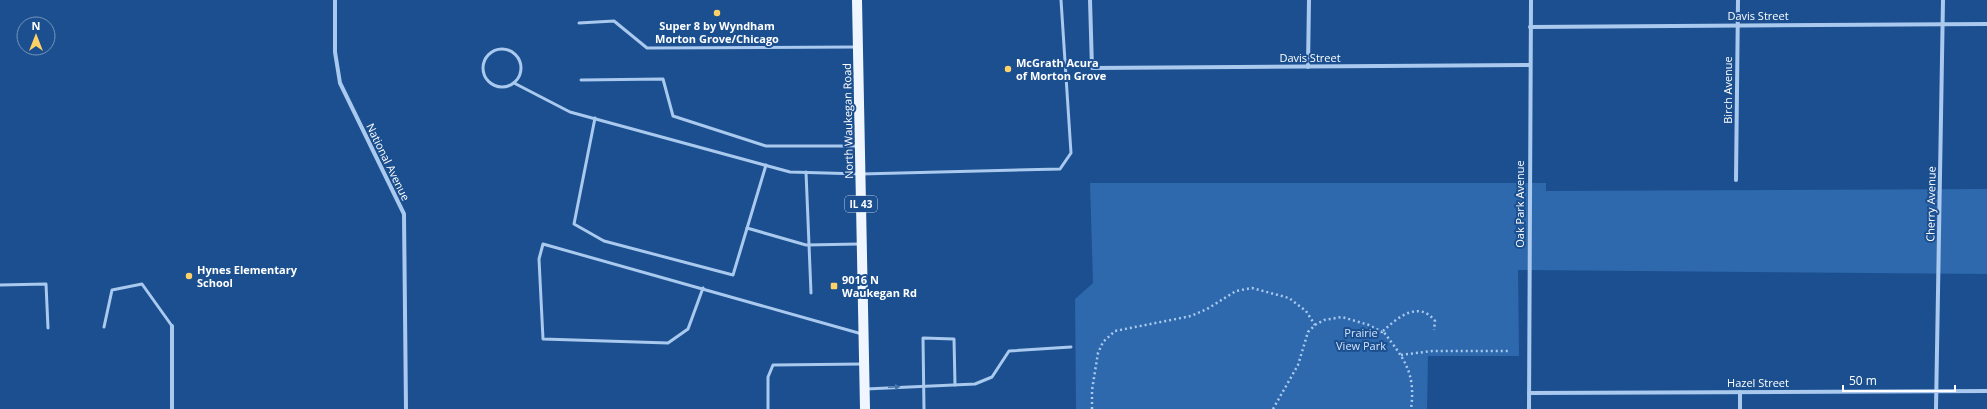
<svg xmlns="http://www.w3.org/2000/svg" width="1987" height="409" viewBox="0 0 1987 409" font-family="'Open Sans',sans-serif">
  <style>
    .green { fill: #2e69ad }
    .lines { fill: none; stroke-linecap: round; stroke-linejoin: round }
    .path { stroke: #a9c9ee; stroke-width: 2.5; stroke-dasharray: 2 3; stroke-linecap: butt }
    .service { stroke: #a9c9ee; stroke-width: 3 }
    .minor { stroke: #a9c9ee; stroke-width: 4 }
    .primary { stroke: #f0f6ff; stroke-width: 10 }
    .oneway { fill: #4674ac }
    .poi-dot { fill: #ffd166; stroke: #1b4f8f; stroke-width: 1.5 }
    .labels { text-anchor: middle; stroke-width: 4; stroke-linejoin: round; paint-order: stroke }
    .shield { fill: #1b4f8f; stroke: #bbcadd; stroke-width: 1 }
    .shield-label { font-size: 10px; font-weight: bold; fill: #fff }
    .street-label { font-size: 11px; fill: #fff; stroke: #1b4f8f }
    .poi-label { font-size: 11px; font-weight: bold; fill: #fff; stroke: #1b4f8f; text-anchor: start }
    .park-label { font-size: 11px; fill: #cfe3fa; stroke: #1b4f8f }
  </style>
  <rect width="100%" height="100%" fill="#1b4f8f"/>
  <path class="green" d="M1090 183H1546V191L1987 189V274L1518 270 1519 356H1428L1427 409H1076L1075 299 1093 283Z"/>
  <g class="lines">
    <g class="path">
      <path d="M1383 331C1398 317 1419 300 1435 321L1434 330"/>
      <path d="M1401 355 1432 351H1508"/>
      <path d="M1092 409V390L1098 353 1103 342 1115 331 1191 316 1207 309 1236 291 1252 288 1289 298 1306 311 1315 325"/>
      <path d="M1273 409 1298 365 1308 332 1315 325 1324 320 1342 317 1369 325 1382 332 1383 331C1404 359 1416 372 1411 409"/>
    </g>
    <g class="service">
      <path d="M579 23 614 21 647 48 856 47"/>
      <circle cx="502" cy="68" r="19"/>
      <path d="M581 80 663 79 673 116 766 146H858"/>
      <path d="M514 83 570 112 790 172 861 174 1060 169 1071 153 1061 0"/>
      <path d="M595 118 574 224 604 241 733 275 766 165"/>
      <path d="M806 172 811 293"/>
      <path d="M747 228 806 245 859 244"/>
      <path d="M0 285 46 284 48 328"/>
      <path d="M703 288 688 329 668 343 543 339 539 259 543 244 862 334"/>
      <path d="M104 327 112 290 142 284 172 326"/>
      <path d="M866 389 975 384 992 377 1009 351 1071 347"/>
      <path d="M768 409V377L773 365 863 364"/>
      <path d="M924 409 923 338 954 339 955 385"/>
    </g>
    <g class="minor">
      <path d="M335 0V52L340 83 404 214 406 409"/>
      <path d="M1090 0 1092 68 1529 65"/>
      <path d="M1530 27 1987 24"/>
      <path d="M1308 67 1309 0"/>
      <path d="M1736 180 1738 0"/>
      <path d="M172 326V409"/>
      <path d="M1740 392V409"/>
      <path d="M1529 393 1987 391"/>
      <path d="M1529 409 1531 0"/>
      <path d="M1936 409 1943 0"/>
    </g>
    <path class="primary" d="M857 0 865 409"/>
  </g>
  <defs><path id="oneway-solid" d="M-6-.8H1V-3.2L6.5 0L1 3.2V.8H-6Z"/></defs>
  <use class="oneway" href="#oneway-solid" transform="translate(894 387) rotate(-3)"/>
  <g class="poi-dot">
    <circle cx="717" cy="13" r="4"/>
    <circle cx="1008" cy="69" r="4"/>
    <circle cx="189" cy="276" r="4"/>
    <rect x="830" y="282" width="8" height="8" rx="2"/>
  </g>
  <g class="labels">
    <rect class="shield" x="845" y="196" width="32" height="16" rx="3"/>
    <g class="shield-label">
      <text x="861" y="208">IL 43</text>
    </g>
    <g class="street-label">
      <text x="1758" y="20">Davis Street</text>
      <text x="1310" y="62">Davis Street</text>
      <text transform="translate(1728 90) rotate(-90)" y="4">Birch Avenue</text>
      <text transform="translate(848 121) rotate(-91)" y="4">North Waukegan Road</text>
      <text transform="translate(388 162) rotate(64)" y="4">National Avenue</text>
      <text transform="translate(1520 204) rotate(-90)" y="4">Oak Park Avenue</text>
      <text transform="translate(1931 204) rotate(-89)" y="4">Cherry Avenue</text>
      <text x="1758" y="387">Hazel Street</text>
    </g>
    <g class="poi-label">
      <text x="717" y="30" text-anchor="middle">Super 8 by Wyndham<tspan x="717" dy="13">Morton Grove/Chicago</tspan></text>
      <text x="1016" y="67">McGrath Acura<tspan x="1016" dy="13">of Morton Grove</tspan></text>
      <text x="197" y="274">Hynes Elementary<tspan x="197" dy="13">School</tspan></text>
      <text x="842" y="284">9016 N<tspan x="842" dy="13">Waukegan Rd</tspan></text>
    </g>
    <g class="park-label">
      <text x="1361" y="337">Prairie<tspan x="1361" dy="13">View Park</tspan></text>
    </g>
  </g>
  <g transform="translate(36 36)"><circle r="19" fill="#1b4f8f" stroke="#7695bc"/>
  <path d="M0-3L7 15L0 10L-7 15Z" fill="#ffd166"/>
  <text y="-6" font-size="11" font-weight="bold" text-anchor="middle" fill="#ffffff">N</text>
  </g>
  <path d="M1843 385v6h112v-6" fill="none" stroke="#ffffff" stroke-width="2"/>
  <text x="1849" y="385" font-size="12" fill="#ffffff" stroke="#1b4f8f" stroke-width="3" paint-order="stroke">50 m</text>
</svg>
